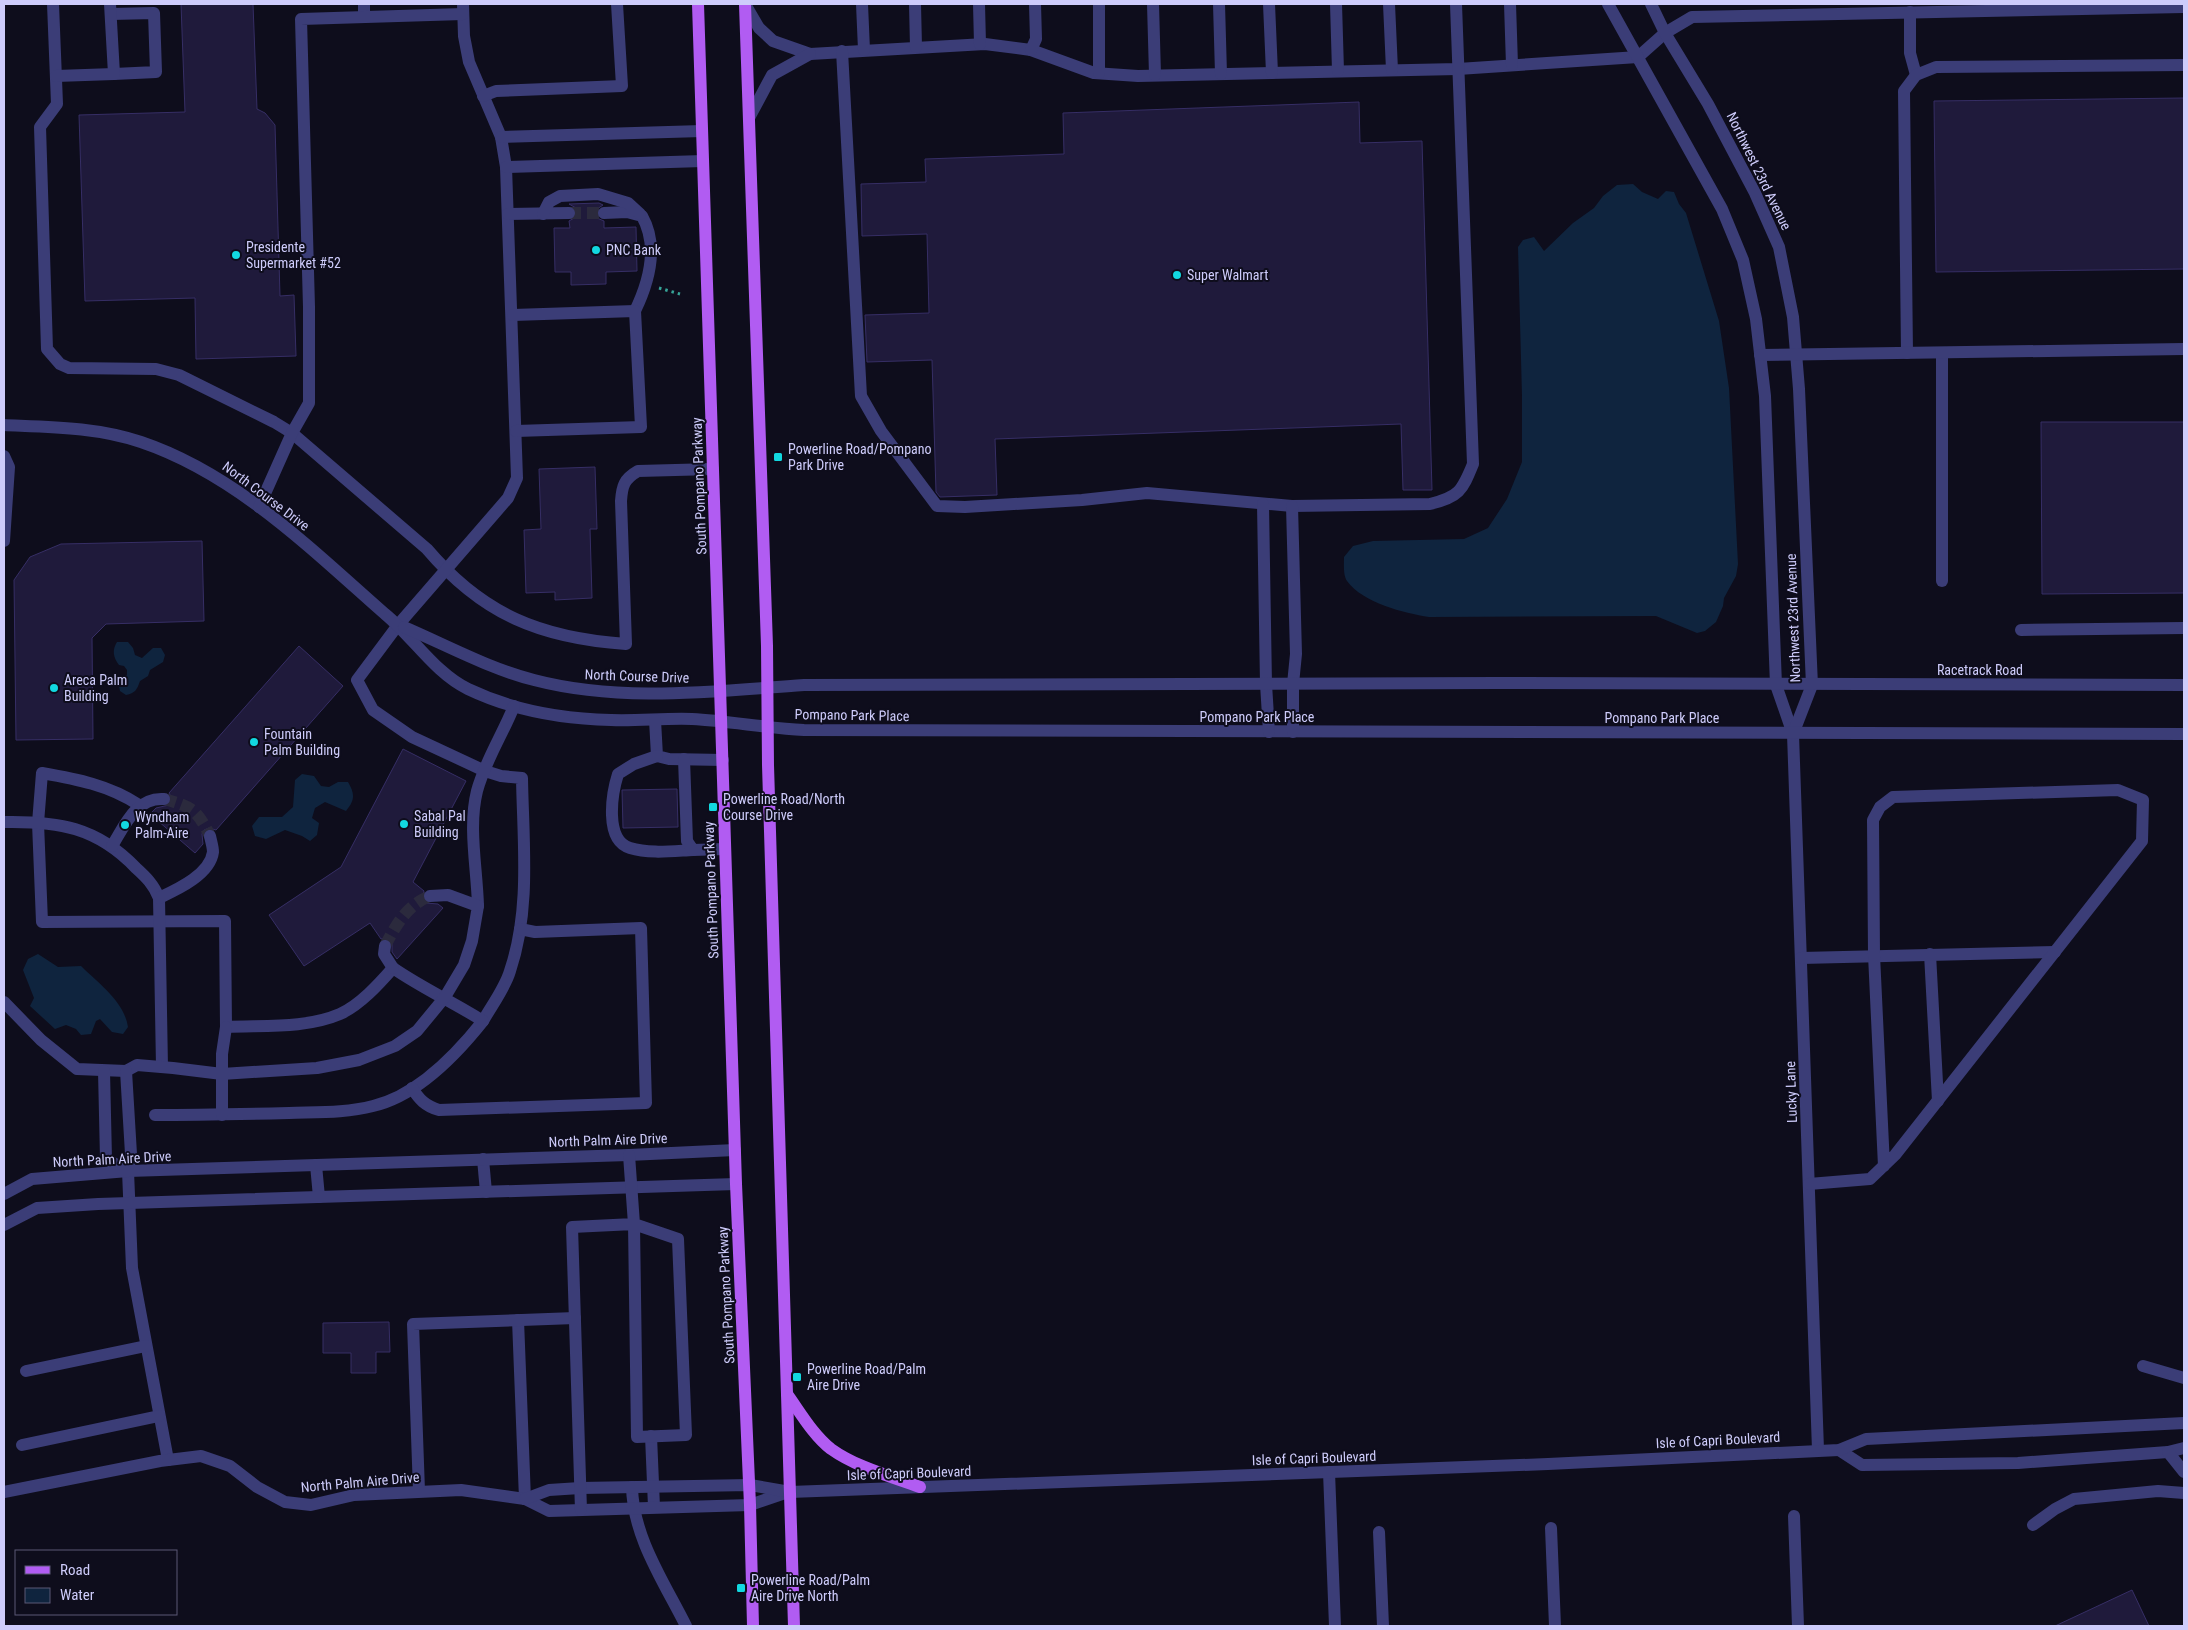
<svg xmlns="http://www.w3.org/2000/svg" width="2188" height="1630" viewBox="0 0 2188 1630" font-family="'Roboto Condensed',sans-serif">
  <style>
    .water { fill: #0f243e }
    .building { fill: #1f1a3b; stroke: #362e65 }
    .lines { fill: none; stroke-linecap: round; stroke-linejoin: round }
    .minor-tunnel { stroke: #2b2a3d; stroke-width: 12; stroke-dasharray: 12 6; stroke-linecap: butt }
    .path { stroke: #36a497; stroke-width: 3; stroke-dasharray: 2.5 4; stroke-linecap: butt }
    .minor { stroke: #3b3d77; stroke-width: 12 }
    .major { stroke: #b15cf2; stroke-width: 12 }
    .poi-dot { fill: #12d8e0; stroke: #0e0d1c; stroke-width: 2 }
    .labels { text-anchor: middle; stroke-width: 4; stroke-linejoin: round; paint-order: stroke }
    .street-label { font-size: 14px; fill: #ceccfb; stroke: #0e0d1c }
    .poi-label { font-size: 14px; fill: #ceccfb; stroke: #0e0d1c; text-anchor: start }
  </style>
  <rect width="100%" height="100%" fill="#0e0d1c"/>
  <g class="water">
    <path d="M1633 184 1642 192 1658 199 1666 191 1674 192 1679 204 1686 213 1719 321 1729 388 1738 564 1736 576 1724 598 1723 606 1716 622 1705 631 1697 633 1656 616 1429 617C1404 613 1363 603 1347 581 1343 575 1344 564 1344 557L1353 546 1373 541 1464 539 1488 528 1507 499 1522 462V396L1518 247 1523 240 1534 237 1544 251 1573 223 1594 208 1603 196 1617 185Z"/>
    <path d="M117 642H128L133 648 135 655 142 658 153 648H161L165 655 163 662 150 670 148 676 140 681C137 690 135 693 126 695L120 691 118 682 127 675V670L124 666 119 665C113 657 112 650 117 642Z"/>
    <path d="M302 774 314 776 321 786 329 787 338 782H348C355 794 355 800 346 811L325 802 315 808 312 818 319 823 317 835 310 841 302 836 285 830 266 839 255 836 252 826 259 817H282L293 807 295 780Z"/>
    <path d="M38 954 58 967 81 966C99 984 124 1001 128 1027L123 1034 112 1032 100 1019 96 1021 91 1034 81 1035 76 1029 66 1025 55 1029 30 1006 34 998 23 970 28 959Z"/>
  </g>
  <g class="building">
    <path d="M181 4H253L257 109 265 113 275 125 280 296 294 295 296 356 196 359 195 298 85 301 79 115 185 112Z"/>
    <path d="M2184 98V269L1936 272 1934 101Z"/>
    <path d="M1359 102 1360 143 1422 141 1432 490H1403L1401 424 995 439 997 495 940 497 936 492 932 360 867 362 865 315 929 313 927 234 862 236 861 184 926 182 925 159 1064 154 1063 113Z"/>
    <path d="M599 203 603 205 597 209 596 214 597 218 604 221V228L636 227 637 271 606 272V284L571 285V272H555L554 228H570L569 221 576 217 577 212 576 208 569 204Z"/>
    <path d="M2041 422H2184V593L2042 594Z"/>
    <path d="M595 467 597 529H590L592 598 555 600V592L526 593 524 530 541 529 539 469Z"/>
    <path d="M202 541 204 621 106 624 92 638 93 739 16 740 14 580 30 557 61 544Z"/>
    <path d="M299 646 343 686 216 830 209 828 204 830 202 834 203 844 195 853 150 814 156 808 169 805 172 799 169 793Z"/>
    <path d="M403 749 466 781 413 882 424 891 422 897 426 903 438 904 443 908 397 959 392 952V942L386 938 381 939 370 923 304 966 269 915 341 867Z"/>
    <path d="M677 789 678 827 623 828 622 790Z"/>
    <path d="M389 1322 390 1352H376V1373H351V1353H323V1323Z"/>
    <path d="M2132 1590 2149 1626H2055Z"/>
  </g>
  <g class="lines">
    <g class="minor-tunnel">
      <path d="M569 213H604"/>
      <path d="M164 799C193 807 197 810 210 836"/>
      <path d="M385 946C396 925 407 905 430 896"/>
    </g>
    <path class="path" d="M659 288 680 294"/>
    <g class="minor">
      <path d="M53 4 57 104 40 127 47 349 60 364 69 368 156 369 179 375 274 422 292 433 427 549C483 615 541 638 626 644L621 501C622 486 624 479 638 471L713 469"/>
      <path d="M364 4V16"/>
      <path d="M463 4 464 36 469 62 501 137 506 167 517 478 508 498 398 625 357 680 373 710 412 737 485 771 501 776 522 778C523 842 531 909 510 971 505 988 492 1005 483 1021"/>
      <path d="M745 4 759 28 773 41 810 54 985 44 1031 50 1094 73 1138 76 1458 69 1638 57 1665 33 1692 17 2184 7"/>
      <path d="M862 4 864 50"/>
      <path d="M915 4 916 47"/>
      <path d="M979 4 980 44"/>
      <path d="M1099 4V73"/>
      <path d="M1153 4 1155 75"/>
      <path d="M1219 4 1221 74"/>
      <path d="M1269 4 1272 73"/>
      <path d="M1336 4 1338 71"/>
      <path d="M1389 4 1392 70"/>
      <path d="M1510 4 1512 65"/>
      <path d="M1608 4 1722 209 1743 260 1756 319 1765 396 1776 685 1793 734 1818 1450"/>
      <path d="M1651 4 1665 33 1708 104 1755 193 1779 247 1793 317 1799 389 1812 685 1793 734"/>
      <path d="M1910 12V53L1916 75"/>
      <path d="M111 14 154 13 156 72 114 74"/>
      <path d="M1031 50 1036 39 1035 4"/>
      <path d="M842 51 861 396 881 431 937 506 965 507 1082 500 1147 493 1292 506 1430 504C1459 497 1462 491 1473 464L1456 4"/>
      <path d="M56 76 114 74 110 4"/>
      <path d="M483 96 496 91 622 86 617 4"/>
      <path d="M749 118 772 75 810 54"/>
      <path d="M501 137 702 131"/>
      <path d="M506 167 703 161"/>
      <path d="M604 213 627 212 642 216C659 246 649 282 635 311"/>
      <path d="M508 214 569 213"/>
      <path d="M543 214 549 202 560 196 598 194 628 203 640 214"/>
      <path d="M513 315 635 311 641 427 516 431"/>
      <path d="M1907 353 1904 91 1916 75 1936 67 2184 65"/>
      <path d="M1942 354V581"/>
      <path d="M1760 355 2184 349"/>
      <path d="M4 425C50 427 97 427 141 442 236 474 311 549 385 614 413 637 435 673 468 689 512 710 563 719 611 720 638 721 665 718 692 719 729 721 766 728 804 730L2184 734"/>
      <path d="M4 456 9 467 4 541"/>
      <path d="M1263 504 1266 684 1269 732"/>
      <path d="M1292 506 1296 654 1293 684V732"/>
      <path d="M259 507 292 433 309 403V307L301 19 463 14"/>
      <path d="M404 627C446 645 490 669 534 680 622 703 714 691 804 685L1497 683 2184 685"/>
      <path d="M2021 630 2184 628"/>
      <path d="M655 720 657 756 669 759 723 760"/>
      <path d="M657 756 634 764 618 774C612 793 604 840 630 848 649 854 673 851 693 850"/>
      <path d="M684 759 687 841 693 850 725 849"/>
      <path d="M139 805C109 785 76 779 42 773L38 823 42 922 225 921 226 1027C263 1025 305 1029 340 1014 360 1005 379 984 393 968 422 988 453 1002 483 1021 456 1055 416 1096 373 1106 346 1113 317 1112 289 1113 245 1114 200 1115 155 1115"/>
      <path d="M4 822C58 821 97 827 136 868 146 877 154 885 159 898L162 1067"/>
      <path d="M112 846C125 825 136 797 164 799"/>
      <path d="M159 898C176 890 210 875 213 852 213 847 211 841 210 836"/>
      <path d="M478 906C477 868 468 827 477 791 485 761 503 734 514 706"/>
      <path d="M385 946 384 954 393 968"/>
      <path d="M1930 954 1938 1101"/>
      <path d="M1801 958 2055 952"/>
      <path d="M4 1002 41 1040 77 1069 126 1071 137 1065 173 1068 222 1074 317 1068 359 1060 395 1046 417 1031 445 997 464 965 472 941 478 906 448 895 430 896"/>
      <path d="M104 1071 106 1159 128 1171"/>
      <path d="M126 1071 131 1154 128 1171 132 1268 168 1460"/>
      <path d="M412 1088C419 1099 425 1106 439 1110L646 1103 641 928 535 932 520 929"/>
      <path d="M222 1115V1054L226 1027"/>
      <path d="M483 1159 486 1192"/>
      <path d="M316 1165 319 1197"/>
      <path d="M1809 1184 1870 1179 1895 1155 2142 841 2143 800 2118 790 1893 797 1880 807 1873 820 1874 955 1884 1166"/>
      <path d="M4 1194 32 1179 128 1171 629 1155 735 1150"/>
      <path d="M4 1225 37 1208 98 1204 736 1184"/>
      <path d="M518 1320 525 1499"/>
      <path d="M2143 1366 2184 1378"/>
      <path d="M26 1371 146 1346"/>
      <path d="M651 1436 654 1507"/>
      <path d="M22 1445 159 1416"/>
      <path d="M1839 1450 1862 1465 2018 1463 2168 1452 2184 1448"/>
      <path d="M2168 1452 2184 1472"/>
      <path d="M1329 1472 1335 1626"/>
      <path d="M632 1487C633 1537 664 1582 686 1626"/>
      <path d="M419 1491 413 1324 575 1318"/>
      <path d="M4 1492 160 1461 201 1456 230 1466 257 1487 285 1502 311 1505 354 1495 461 1490 525 1499 549 1511 750 1505 788 1492"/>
      <path d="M525 1499 549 1490 580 1488 750 1485 790 1492 1548 1464 1839 1450 1866 1439 2184 1423"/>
      <path d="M581 1510 572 1227 634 1224 678 1239 686 1435 637 1437 634 1224 629 1155"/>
      <path d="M1794 1516 1798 1626"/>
      <path d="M2033 1525 2055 1509 2074 1499 2158 1491 2184 1493"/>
      <path d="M1551 1528 1555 1626"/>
      <path d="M1379 1532 1383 1626"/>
    </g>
    <g class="major">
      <path d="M698 4 736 1184 750 1505 753 1626"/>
      <path d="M745 4 767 646 768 765 794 1626"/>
      <path d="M787 1394C800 1412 813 1435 831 1449 856 1467 890 1476 920 1487"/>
    </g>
  </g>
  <g class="poi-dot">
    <circle cx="596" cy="250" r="5"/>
    <circle cx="236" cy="255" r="5"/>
    <circle cx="1177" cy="275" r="5"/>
    <rect x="773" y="452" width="10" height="10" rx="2.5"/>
    <circle cx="54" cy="688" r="5"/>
    <circle cx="254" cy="742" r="5"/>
    <rect x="708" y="802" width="10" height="10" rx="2.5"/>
    <circle cx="404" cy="824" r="5"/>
    <circle cx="125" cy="825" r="5"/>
    <rect x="792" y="1372" width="10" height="10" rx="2.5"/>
    <rect x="736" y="1583" width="10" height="10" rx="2.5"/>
  </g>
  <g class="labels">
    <g class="street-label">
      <text transform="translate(1759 171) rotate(64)" y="5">Northwest 23rd Avenue</text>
      <text transform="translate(699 486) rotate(-92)" y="5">South Pompano Parkway</text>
      <text transform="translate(266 496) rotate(37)" y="5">North Course Drive</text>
      <text transform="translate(1793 618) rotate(-92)" y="5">Northwest 23rd Avenue</text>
      <text x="1980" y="675">Racetrack Road</text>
      <text transform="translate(637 676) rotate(2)" y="5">North Course Drive</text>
      <text transform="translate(852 715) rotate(1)" y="5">Pompano Park Place</text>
      <text x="1257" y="722">Pompano Park Place</text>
      <text x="1662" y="723">Pompano Park Place</text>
      <text transform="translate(711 890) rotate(-92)" y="5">South Pompano Parkway</text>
      <text transform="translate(1791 1092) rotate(-92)" y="5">Lucky Lane</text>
      <text transform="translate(608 1140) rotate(-2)" y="5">North Palm Aire Drive</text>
      <text transform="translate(112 1159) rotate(-3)" y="5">North Palm Aire Drive</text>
      <text transform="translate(726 1295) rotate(-93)" y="5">South Pompano Parkway</text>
      <text transform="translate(1718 1440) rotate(-3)" y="5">Isle of Capri Boulevard</text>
      <text transform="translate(1314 1458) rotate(-2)" y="5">Isle of Capri Boulevard</text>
      <text transform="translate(909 1473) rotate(-2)" y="5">Isle of Capri Boulevard</text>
      <text transform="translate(360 1482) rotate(-5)" y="5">North Palm Aire Drive</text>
    </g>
    <g class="poi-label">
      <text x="246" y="252">Presidente<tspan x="246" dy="16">Supermarket #52</tspan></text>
      <text x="606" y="255">PNC Bank</text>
      <text x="1187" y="280">Super Walmart</text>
      <text x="788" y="454">Powerline Road/Pompano<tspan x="788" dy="16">Park Drive</tspan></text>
      <text x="64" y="685">Areca Palm<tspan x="64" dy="16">Building</tspan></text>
      <text x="264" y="739">Fountain<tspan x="264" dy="16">Palm Building</tspan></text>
      <text x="723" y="804">Powerline Road/North<tspan x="723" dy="16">Course Drive</tspan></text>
      <text x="414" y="821">Sabal Pal<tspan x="414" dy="16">Building</tspan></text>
      <text x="135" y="822">Wyndham<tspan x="135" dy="16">Palm-Aire</tspan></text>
      <text x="807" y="1374">Powerline Road/Palm<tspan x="807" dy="16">Aire Drive</tspan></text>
      <text x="751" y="1585">Powerline Road/Palm<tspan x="751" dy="16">Aire Drive North</tspan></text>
    </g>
  </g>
  <rect width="2188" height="1630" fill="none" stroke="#ceccfb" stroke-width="10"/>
  <rect x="15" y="1550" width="162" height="65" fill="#0e0d1c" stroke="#5b5975"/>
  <rect x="25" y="1566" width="25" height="8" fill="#b15cf2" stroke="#5b5975"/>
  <text x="60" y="1575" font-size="15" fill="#ceccfb">Road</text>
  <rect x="25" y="1588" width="25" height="15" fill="#0f243e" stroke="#5b5975"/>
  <text x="60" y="1600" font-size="15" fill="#ceccfb">Water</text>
</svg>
